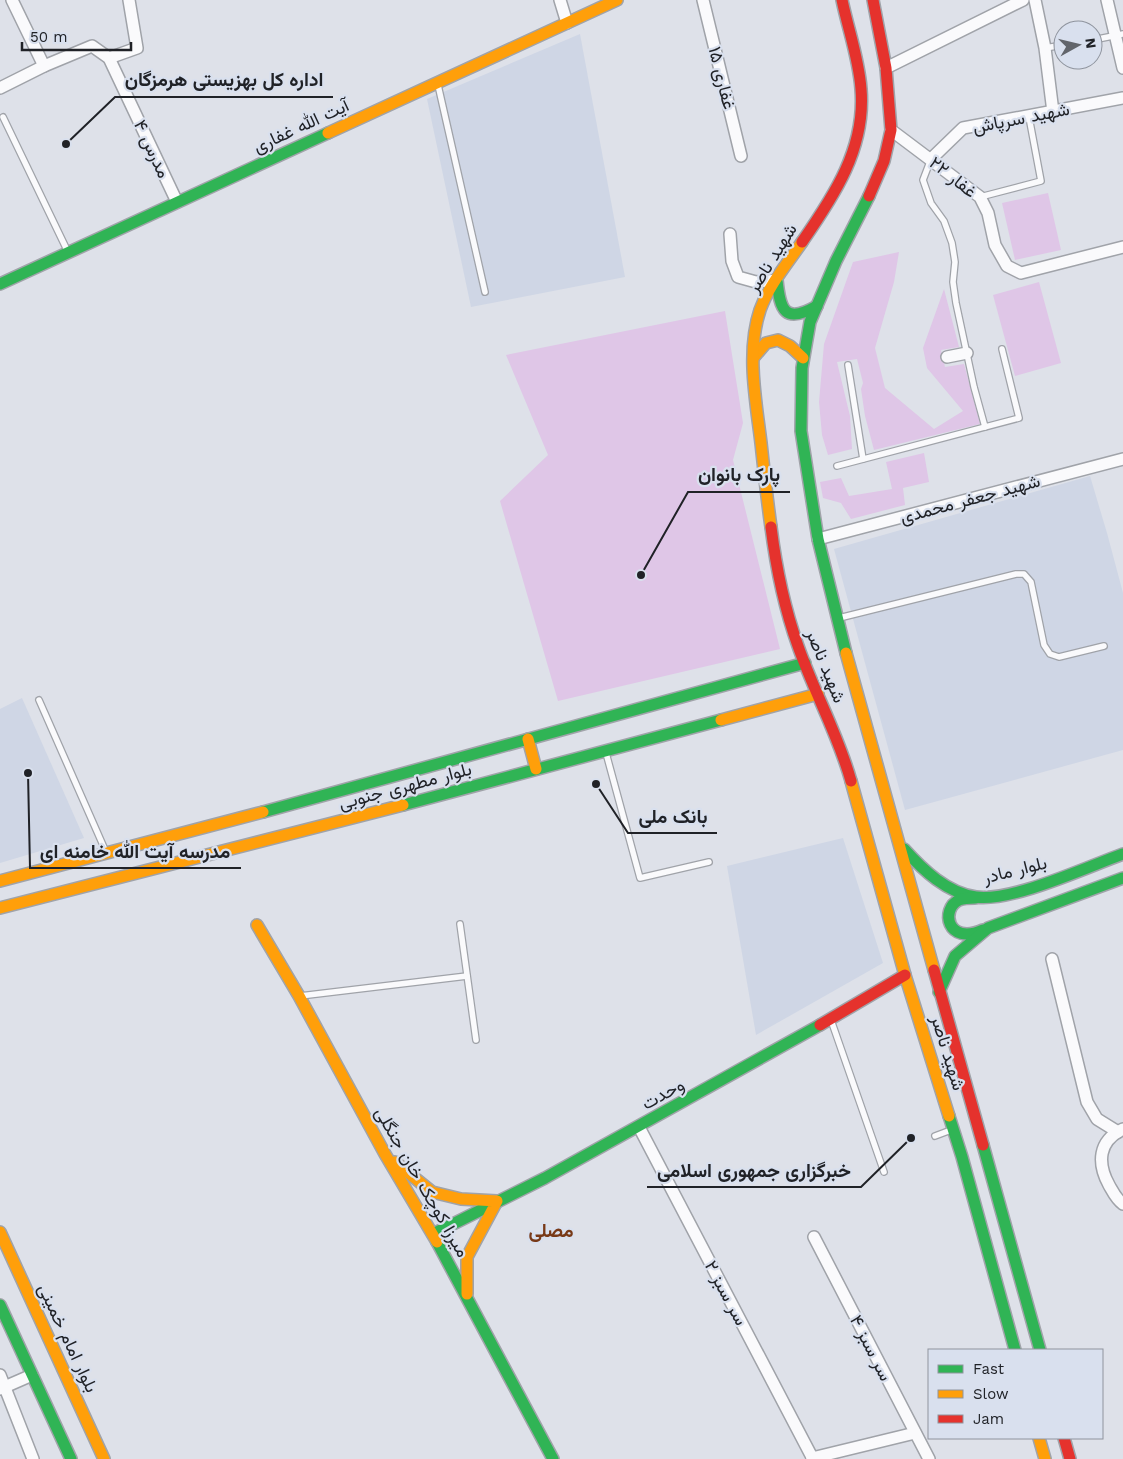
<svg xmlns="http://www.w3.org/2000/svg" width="1123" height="1459" viewBox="0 0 1123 1459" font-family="'Work Sans',Vazirmatn,sans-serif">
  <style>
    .built { fill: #cfd6e5 }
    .green { fill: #dfc6e7 }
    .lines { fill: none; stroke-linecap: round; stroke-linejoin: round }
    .lane-casing { stroke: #a0a3a9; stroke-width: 8 }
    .street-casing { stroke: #a0a3a9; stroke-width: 14 }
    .fast-casing { stroke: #a0a3a9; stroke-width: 14 }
    .slow-casing { stroke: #a0a3a9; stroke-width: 14 }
    .jam-casing { stroke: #a0a3a9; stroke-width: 14 }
    .lane { stroke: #fafafc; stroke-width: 5.5 }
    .street { stroke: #fafafc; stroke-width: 11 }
    .fast { stroke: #30b455; stroke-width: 11 }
    .slow { stroke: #ff9f0a; stroke-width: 11 }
    .jam { stroke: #e5322d; stroke-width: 11 }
    .labels { text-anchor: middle; stroke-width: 4.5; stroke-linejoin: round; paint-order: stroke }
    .street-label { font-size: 18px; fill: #202227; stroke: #d9e0ee }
    .neighbourhood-label { font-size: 19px; font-weight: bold; fill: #783917; stroke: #d9e0ee }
    .leader { fill: none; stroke: #202227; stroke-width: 2 }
    .callout-dot { fill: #202227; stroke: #d9e0ee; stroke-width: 2 }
    .callout-label { font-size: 19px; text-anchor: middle; font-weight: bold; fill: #202227; stroke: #d9e0ee; stroke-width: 4.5; stroke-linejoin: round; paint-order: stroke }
  </style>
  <rect width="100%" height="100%" fill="#dee1e9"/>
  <g class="built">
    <path d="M580 34 625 277 471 307 427 99Z"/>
    <path d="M1090 476 1107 533 1123 593V750L905 810 834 549Z"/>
    <path d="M22 698 84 838 0 863V709Z"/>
    <path d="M843 838 883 963 756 1035 727 866Z"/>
  </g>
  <g class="green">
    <path d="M1048 193 1061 250 1015 260 1002 203Z"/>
    <path d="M899 252 894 282 875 348 885 388 934 429 963 411 927 368 923 348 944 289 959 347 941 350 945 367 964 364 980 424 874 450 865 416 861 389 863 383 857 359 837 362 850 416 852 449 828 455 822 435 819 402 824 344 853 262Z"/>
    <path d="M1039 282 1061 363 1015 376 993 295Z"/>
    <path d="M725 311 743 423 733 460 780 649 558 701 500 501 548 455 506 355Z"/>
    <path d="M924 453 929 482 903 488 905 505 851 519 841 503 823 498 820 482 841 478 849 496 892 489 886 462Z"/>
  </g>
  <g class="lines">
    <defs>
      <g id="lane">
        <path d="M1093 40 1123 34"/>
        <path d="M1045 48 1063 45"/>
        <path d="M438 85 485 292"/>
        <path d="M3 117 67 250"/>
        <path d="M931 159 923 180 931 203 944 221 952 243 955 262 953 282 956 303 974 387 985 427"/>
        <path d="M980 197 1041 181 1029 117"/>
        <path d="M848 365 863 459"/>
        <path d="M837 466 1019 418 1002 349"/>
        <path d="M839 618 1016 574H1024L1031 582 1044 645 1050 654 1059 657 1104 646"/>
        <path d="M39 700 106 852"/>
        <path d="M606 753 640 878 709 862"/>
        <path d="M460 924 476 1040"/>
        <path d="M300 996 467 976"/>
        <path d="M831 1020 884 1172"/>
        <path d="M935 1136 951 1130"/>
      </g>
      <g id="street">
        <path d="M12 0 44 66 92 46 109 58 177 202"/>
        <path d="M560 0 567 23"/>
        <path d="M703 0 741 156"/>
        <path d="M1035 0 1045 48 1053 112"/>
        <path d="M1107 0 1123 68"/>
        <path d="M109 58 137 48 129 0"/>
        <path d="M886 68 1023 0"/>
        <path d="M0 88 44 66"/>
        <path d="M891 130 980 197 988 213 995 245 1007 266 1021 273 1123 247"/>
        <path d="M931 159 963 128 1123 98"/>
        <path d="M730 234 732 261 738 277 756 282 777 280"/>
        <path d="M947 357 967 353"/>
        <path d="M818 539 1123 459"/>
        <path d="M1052 959 1087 1102 1097 1119 1118 1132"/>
        <path d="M639 1127 813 1459"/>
        <path d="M1123 1129C1098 1141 1097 1163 1109 1185 1113 1192 1116 1199 1123 1204"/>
        <path d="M814 1237 929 1459"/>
        <path d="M0 1375 33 1459"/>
        <path d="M0 1389 32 1375"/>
        <path d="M812 1458 915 1433"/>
      </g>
      <g id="fast">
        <path d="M777 280C780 311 785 324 817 306"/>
        <path d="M0 284 328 133"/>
        <path d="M846 653 818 539 801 431 802 368 810 322 836 261 869 196"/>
        <path d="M403 805 721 720"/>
        <path d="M263 812 805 663"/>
        <path d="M904 849C923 870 947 893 976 897 1012 902 1087 867 1123 854"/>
        <path d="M975 898C970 898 964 898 959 900 940 909 947 946 983 930"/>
        <path d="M939 992 955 956 988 928 1123 878"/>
        <path d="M949 1116 962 1157 1015 1350"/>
        <path d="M983 1145 1040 1350"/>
        <path d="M433 1234 545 1178 820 1025"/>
        <path d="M437 1242 553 1459"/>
        <path d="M0 1305 71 1459"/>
      </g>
      <g id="slow">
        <path d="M328 133 617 0"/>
        <path d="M754 357 766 343 778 340 790 346 803 358"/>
        <path d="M771 527C767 499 764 471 761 443 756 401 746 352 760 310 769 285 787 264 802 242"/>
        <path d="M846 653 934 970"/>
        <path d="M721 720 818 694"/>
        <path d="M528 739 536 769"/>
        <path d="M851 781 905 975 949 1116"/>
        <path d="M0 881 263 812"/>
        <path d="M0 908 403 805"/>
        <path d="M257 925 299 996 385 1154 437 1242"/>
        <path d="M395 1162 432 1192 461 1199 497 1201 467 1257V1294"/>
        <path d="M0 1232 104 1459"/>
        <path d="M1039 1438 1045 1459"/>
      </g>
      <g id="jam">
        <path d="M869 196 884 161 891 130 886 68 873 0"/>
        <path d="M802 242C834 196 866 148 861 89 859 59 848 29 842 0"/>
        <path d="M771 527C776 567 784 607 798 646 814 692 838 734 851 781"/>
        <path d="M934 970 983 1145"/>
        <path d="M820 1025 905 975"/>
        <path d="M1064 1438 1070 1459"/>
      </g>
    </defs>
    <use href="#lane" class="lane-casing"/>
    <use href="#street" class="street-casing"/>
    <use href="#fast" class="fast-casing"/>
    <use href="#slow" class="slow-casing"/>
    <use href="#jam" class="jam-casing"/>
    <use href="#lane" class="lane"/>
    <use href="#street" class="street"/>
    <use href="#fast" class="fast"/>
    <use href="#slow" class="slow"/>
    <use href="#jam" class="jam"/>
  </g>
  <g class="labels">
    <g class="street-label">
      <text transform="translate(722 78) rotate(76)" y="6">غفاری ۱۵</text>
      <text transform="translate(1021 118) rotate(-11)" y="6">شهید سرپاش</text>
      <text transform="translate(301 126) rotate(-25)" y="6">آیت الله غفاری</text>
      <text transform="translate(152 149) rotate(65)" y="6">مدرس ۴</text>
      <text transform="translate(953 177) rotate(38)" y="6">غفار ۲۲</text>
      <text transform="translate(772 258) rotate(-58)" y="6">شهید ناصر</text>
      <text transform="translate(970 499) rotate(-15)" y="6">شهید جعفر محمدی</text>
      <text transform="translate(826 666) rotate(68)" y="6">شهید ناصر</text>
      <text transform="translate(405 786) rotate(-15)" y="6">بلوار مطهری جنوبی</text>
      <text transform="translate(1015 870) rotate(-14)" y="6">بلوار مادر</text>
      <text transform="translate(948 1053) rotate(73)" y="6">شهید ناصر</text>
      <text transform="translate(663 1094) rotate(-29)" y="6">وحدت</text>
      <text transform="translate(422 1182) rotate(60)" y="6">میرزا کوچک خان جنگلی</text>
      <text transform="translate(726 1293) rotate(62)" y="6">سر سبز ۲</text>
      <text transform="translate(68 1338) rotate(65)" y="6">بلوار امام خمینی</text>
      <text transform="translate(871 1348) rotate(63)" y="6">سر سبز ۴</text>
    </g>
    <g class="neighbourhood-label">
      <text x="551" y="1237">مصلی</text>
    </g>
  </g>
  <path class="leader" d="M66 144L115 97H333M641 575L688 492H790M596 784L628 833H717M28 773L30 868H241M911 1138L861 1187H647"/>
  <g class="callout-dot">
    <circle cx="66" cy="144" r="5"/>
    <circle cx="641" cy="575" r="5"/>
    <circle cx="596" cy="784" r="5"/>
    <circle cx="28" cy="773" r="5"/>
    <circle cx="911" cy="1138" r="5"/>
  </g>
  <g class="callout-label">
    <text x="224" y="86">اداره کل بهزیستی هرمزگان</text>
    <text x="739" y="481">پارک بانوان</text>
    <text x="673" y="823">بانک ملی</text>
    <text x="135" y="858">مدرسه آیت الله خامنه ای</text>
    <text x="754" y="1177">خبرگزاری جمهوری اسلامی</text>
  </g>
  <rect x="928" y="1349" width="175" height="90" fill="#d9e0ee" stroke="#8f949e"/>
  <rect x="938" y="1365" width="25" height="8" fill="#30b455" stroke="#8f949e"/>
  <text x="973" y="1374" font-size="15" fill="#202227">Fast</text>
  <rect x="938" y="1390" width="25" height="8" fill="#ff9f0a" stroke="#8f949e"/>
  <text x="973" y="1399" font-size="15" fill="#202227">Slow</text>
  <rect x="938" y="1415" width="25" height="8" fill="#e5322d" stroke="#8f949e"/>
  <text x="973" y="1424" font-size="15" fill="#202227">Jam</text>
  <g transform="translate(1078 45) rotate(82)"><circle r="24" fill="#d9e0ee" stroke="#8f949e"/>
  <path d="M0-4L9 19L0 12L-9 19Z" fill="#62656b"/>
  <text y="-8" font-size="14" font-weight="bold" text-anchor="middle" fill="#202227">N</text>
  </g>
  <path d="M22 42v8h109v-8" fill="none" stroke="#202227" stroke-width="2.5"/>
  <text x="30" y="42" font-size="15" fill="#202227" stroke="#d9e0ee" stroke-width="4" paint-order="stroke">50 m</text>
</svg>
